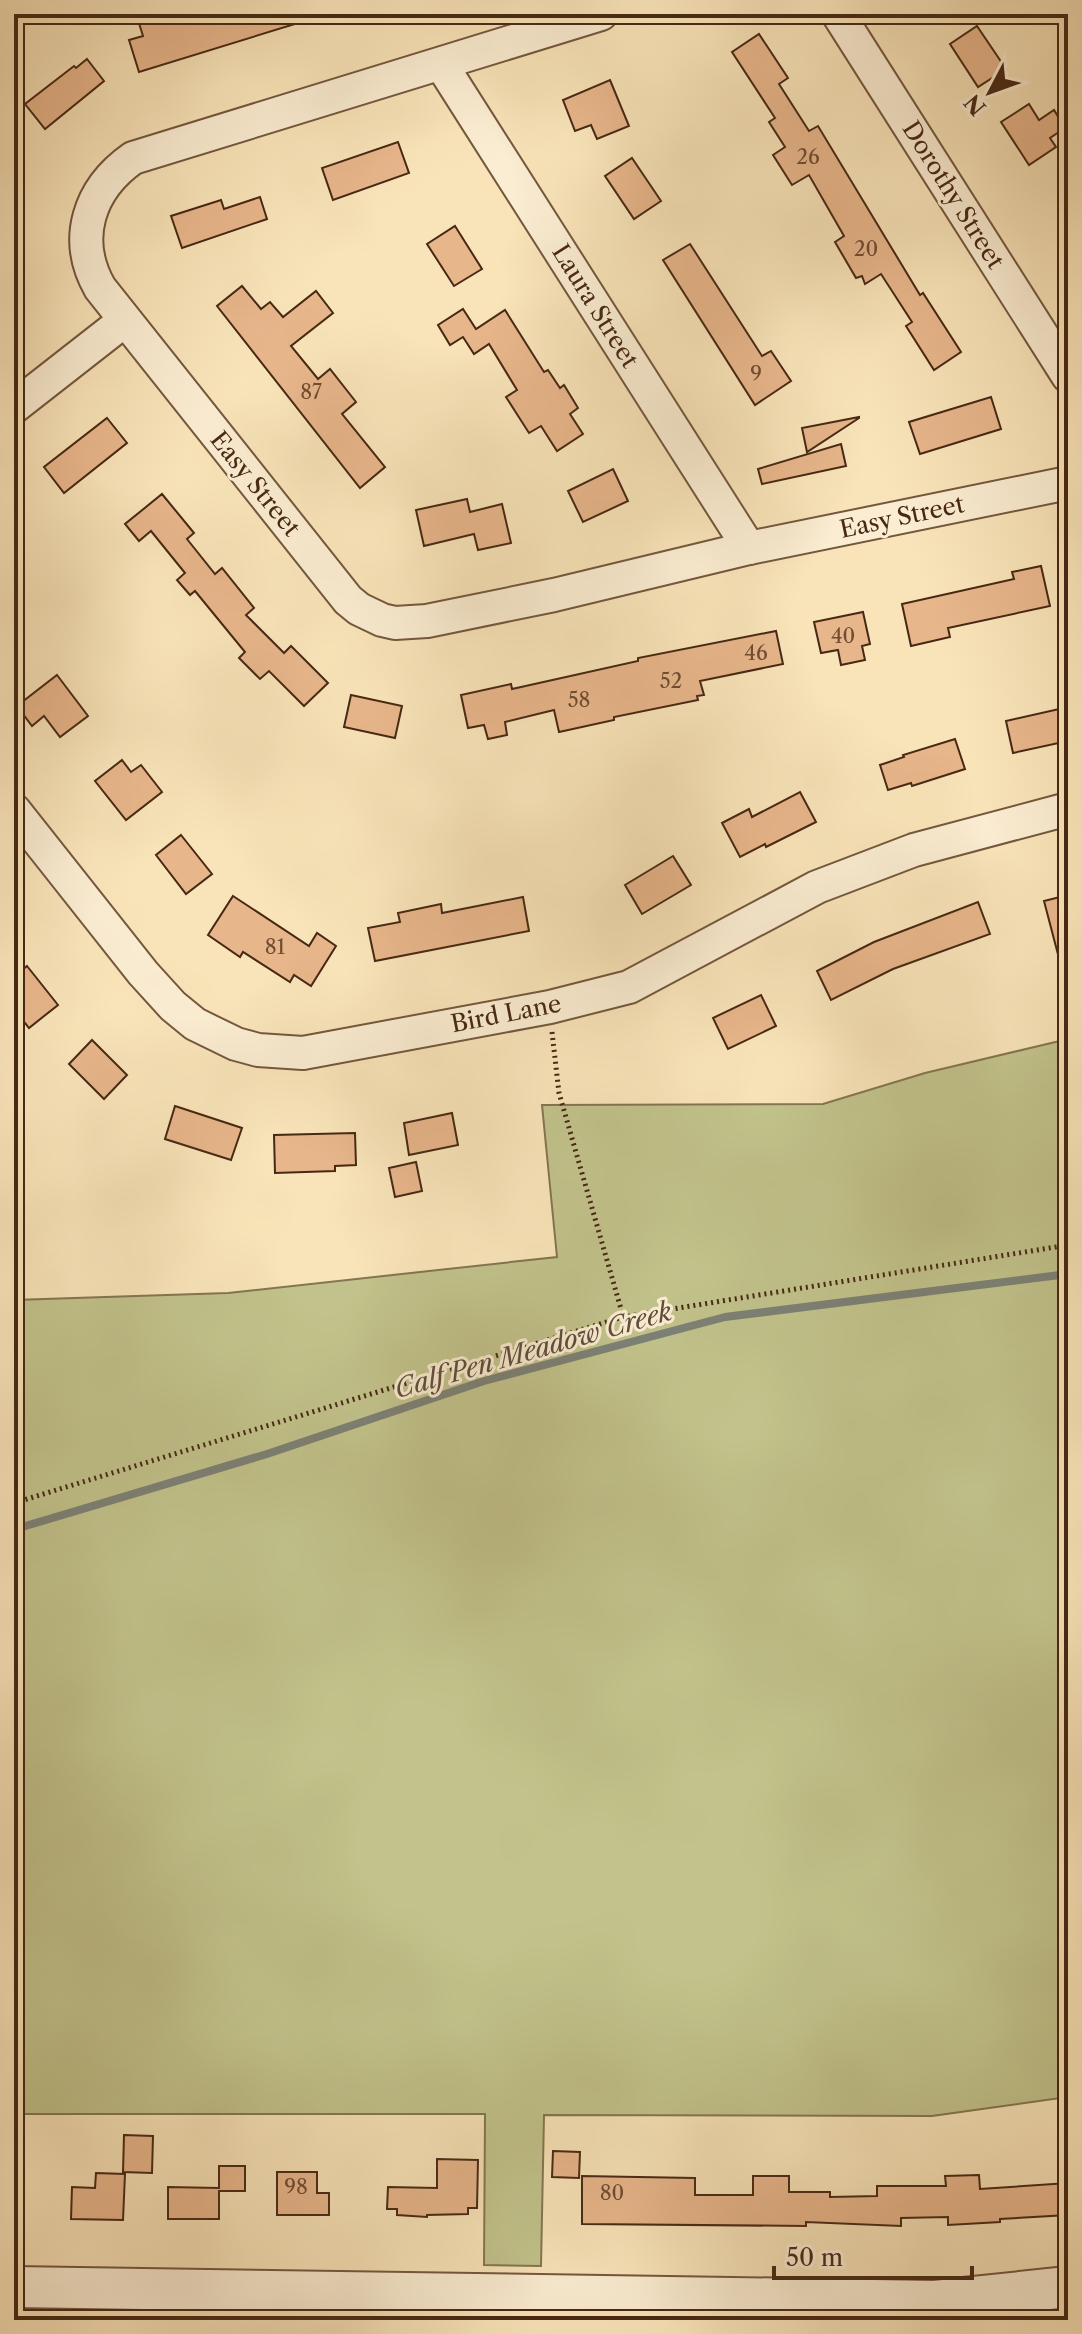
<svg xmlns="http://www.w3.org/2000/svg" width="1082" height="2334" viewBox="0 0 1082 2334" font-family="'Libre Caslon Text',serif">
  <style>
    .green { fill: #c2c38c; stroke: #847650; stroke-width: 2 }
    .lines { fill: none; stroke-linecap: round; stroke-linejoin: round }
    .stream { stroke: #7c8176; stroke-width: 8 }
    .building { fill: #e8b68b; stroke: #472814; stroke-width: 2 }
    .minor-casing { stroke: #74573d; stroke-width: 36 }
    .tertiary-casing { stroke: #74573d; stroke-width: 44 }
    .path { stroke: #472814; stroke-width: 5; stroke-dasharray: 2 4; stroke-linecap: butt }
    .minor { stroke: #fbedd2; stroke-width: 32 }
    .tertiary { stroke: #fbedd2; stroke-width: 40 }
    .labels { text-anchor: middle; stroke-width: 6; stroke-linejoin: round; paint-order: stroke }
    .number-label { font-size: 20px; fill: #6f4c32 }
    .street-label { font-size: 24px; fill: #472814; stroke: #fbedd2 }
    .water-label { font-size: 26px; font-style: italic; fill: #5d4d3d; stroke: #fbedd2 }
  </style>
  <rect width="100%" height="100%" fill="#f9e4b9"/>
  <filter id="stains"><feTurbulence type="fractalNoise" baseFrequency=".0025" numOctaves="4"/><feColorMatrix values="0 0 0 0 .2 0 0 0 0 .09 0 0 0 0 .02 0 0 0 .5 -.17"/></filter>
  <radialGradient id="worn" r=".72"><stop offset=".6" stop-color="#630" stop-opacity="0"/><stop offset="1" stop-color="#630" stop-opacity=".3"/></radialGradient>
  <path class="green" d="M1068 1039V2097L932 2116 544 2115 541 2266 484 2265 485 2114H14V1300L228 1293 557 1257 542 1105 823 1104 925 1073Z"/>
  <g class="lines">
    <path class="stream" d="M22 1527 267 1454 484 1381 725 1317 1068 1274"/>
  </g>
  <g class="building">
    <path d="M160 14H310L311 19 139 72 129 40 143 36 138 20Z"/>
    <path d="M977 26 1006 69 978 87 950 44Z"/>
    <path d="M759 34 788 78 779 84 809 131 818 126 920 295 923 293 961 352 934 370 906 326 912 322 881 274 865 284 862 276 856 278 835 242 844 236 809 175 792 185 773 155 785 147 769 122 775 118 732 52Z"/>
    <path d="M87 59 104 81 45 129 25 104 74 66 76 68Z"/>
    <path d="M610 80 629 126 597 139 591 125 575 131 563 100Z"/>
    <path d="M1029 104 1039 120 1054 110 1065 128 1050 138 1056 147 1029 165 1001 122Z"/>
    <path d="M398 142 409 173 333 200 322 168Z"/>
    <path d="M632 158 661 201 634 219 605 176Z"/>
    <path d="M260 197 267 219 182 248 171 216 221 200 224 209Z"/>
    <path d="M455 226 482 269 454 286 427 244Z"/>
    <path d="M690 244 762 356 771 351 791 381 755 405 663 260Z"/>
    <path d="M242 286 261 309 270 302 283 317 316 291 333 313 291 346 318 379 330 369 356 402 342 414 385 467 360 488 217 306Z"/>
    <path d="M463 309 476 329 505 310 544 372 548 370 560 388 564 385 578 408 570 414 583 434 557 451 541 426 529 433 506 397 517 390 489 344 474 354 463 337 450 345 438 325Z"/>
    <path d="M991 397 1001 429 920 454 909 422Z"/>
    <path d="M859 417V418L807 452 802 428Z"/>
    <path d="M107 418 127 443 64 493 44 467Z"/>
    <path d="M841 444 846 466 762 484 758 469Z"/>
    <path d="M613 469 628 501 583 522 568 491Z"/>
    <path d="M162 494 194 533 187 539 215 574 222 568 254 608 246 615 284 653 291 646 328 683 304 706 269 671 260 679 239 658 245 652 195 591 190 595 177 580 185 573 151 531 139 541 125 524Z"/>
    <path d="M467 499 470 512 502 504 511 543 478 550 474 534 424 546 416 510Z"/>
    <path d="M1041 566 1050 606 948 628 950 637 911 646 902 604 1014 579 1012 572Z"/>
    <path d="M863 612 870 644 862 646 865 660 841 665 838 650 821 653 814 622Z"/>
    <path d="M776 631 783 664 700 681 704 695 697 696 698 700 614 717V720L559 732 554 710 505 722 507 735 488 739 484 725 468 728 461 695 511 684 512 689 638 661V658Z"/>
    <path d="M57 675 88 716 60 737 44 716 32 726 17 706Z"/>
    <path d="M351 695 402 706 395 738 344 727Z"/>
    <path d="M1068 707V741L1013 753 1006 721Z"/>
    <path d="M955 739 965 769 912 786 911 783 888 790 880 765 904 757 903 755Z"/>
    <path d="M122 760 131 772 141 765 162 792 126 820 95 781Z"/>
    <path d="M800 792 816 822 766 847 765 844 740 857 722 823 749 809 752 817Z"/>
    <path d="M181 835 212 874 186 894 156 855Z"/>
    <path d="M673 856 691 885 642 914 625 885Z"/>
    <path d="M1068 895V965L1061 966 1044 901Z"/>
    <path d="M233 896 309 946 317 933 336 946 311 986 294 975 290 982 243 952 240 957 208 935Z"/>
    <path d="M523 897 529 931 375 961 368 928 400 922 398 913 441 904 442 913Z"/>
    <path d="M978 902 990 934 893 969 831 1000 817 971 874 942Z"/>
    <path d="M27 966 58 1005 29 1028 14 1009V977Z"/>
    <path d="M761 995 776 1026 728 1049 713 1018Z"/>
    <path d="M92 1040 127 1075 104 1099 69 1064Z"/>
    <path d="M175 1106 242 1128 231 1160 165 1139Z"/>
    <path d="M452 1113 458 1145 409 1155 404 1123Z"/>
    <path d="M355 1133 356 1165 335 1166V1171L275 1173 274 1135Z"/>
    <path d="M416 1162 422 1191 395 1197 389 1168Z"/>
    <path d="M124 2135 153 2136 152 2173 123 2172Z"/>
    <path d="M553 2151 580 2152 579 2178 552 2177Z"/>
    <path d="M437 2159 478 2160 477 2208H468V2214L427 2215V2217L397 2215V2209H387L388 2187 437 2188Z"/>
    <path d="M219 2166H245V2191H219V2219H168V2187L219 2188Z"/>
    <path d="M277 2172H317V2193H329V2215H277Z"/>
    <path d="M96 2173 125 2174 123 2220 71 2219 72 2187 95 2188Z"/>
    <path d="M979 2175 980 2189 1068 2183V2215L1000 2219V2222L948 2225V2217L901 2218V2226L806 2222V2226L582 2224V2176L695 2178V2195H753V2176H789V2192H830V2197L877 2196V2186H946L945 2176Z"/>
  </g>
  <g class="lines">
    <defs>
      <g id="minor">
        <path d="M601 14 133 158C89 189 72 239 100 288L348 600 359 609 382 620 395 623 427 621 554 595 749 548 1068 483"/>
        <path d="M838 14 1068 376"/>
        <path d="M441 64 749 548"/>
        <path d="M14 407 124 321"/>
        <path d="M14 810 143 973 173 1006 195 1024 236 1044 258 1050 303 1053 550 1007 629 987 817 887 914 850 1068 809"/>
      </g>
      <path id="tertiary" d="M14 2287 935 2301 1068 2287"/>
    </defs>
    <use href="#minor" class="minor-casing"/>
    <use href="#tertiary" class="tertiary-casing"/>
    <g class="path">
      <path d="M552 1032 559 1093 623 1316"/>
      <path d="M14 1503 623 1317 1068 1245"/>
    </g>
    <use href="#minor" class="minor"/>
    <use href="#tertiary" class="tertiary"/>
  </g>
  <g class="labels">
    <g class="number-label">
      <text x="808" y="164">26</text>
      <text x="866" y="256">20</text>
      <text x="756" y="381">9</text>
      <text x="311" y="399">87</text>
      <text x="843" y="643">40</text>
      <text x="756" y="660">46</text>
      <text x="671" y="688">52</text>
      <text x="579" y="707">58</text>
      <text x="275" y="954">81</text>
      <text x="296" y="2194">98</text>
      <text x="612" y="2200">80</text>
    </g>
    <g class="street-label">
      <text transform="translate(953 195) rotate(58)" y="8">Dorothy Street</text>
      <text transform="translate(595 306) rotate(58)" y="8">Laura Street</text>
      <text transform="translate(255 484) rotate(51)" y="8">Easy Street</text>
      <text transform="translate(902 517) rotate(-12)" y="8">Easy Street</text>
      <text transform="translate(506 1014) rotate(-11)" y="8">Bird Lane</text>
    </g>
    <g class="water-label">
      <text transform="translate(533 1350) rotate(-16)" y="9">Calf Pen Meadow Creek</text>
    </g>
  </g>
  <rect width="1082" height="2334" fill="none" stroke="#f9e4b9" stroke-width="48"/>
  <rect x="16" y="16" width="1050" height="2302" fill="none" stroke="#472814" stroke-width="4"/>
  <rect x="24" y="24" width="1034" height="2286" fill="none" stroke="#472814" stroke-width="2"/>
  <g transform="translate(990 92) rotate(229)" stroke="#fbedd2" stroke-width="6" paint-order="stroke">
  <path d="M0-6L14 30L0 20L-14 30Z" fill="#472814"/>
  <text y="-12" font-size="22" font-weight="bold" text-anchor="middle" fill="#472814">N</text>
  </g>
  <path d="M774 2266v12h198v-12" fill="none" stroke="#472814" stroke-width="4"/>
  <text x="786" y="2266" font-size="24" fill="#472814" stroke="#fbedd2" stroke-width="6" paint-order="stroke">50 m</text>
  <rect width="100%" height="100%" filter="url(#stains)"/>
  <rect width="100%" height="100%" fill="url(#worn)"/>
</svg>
